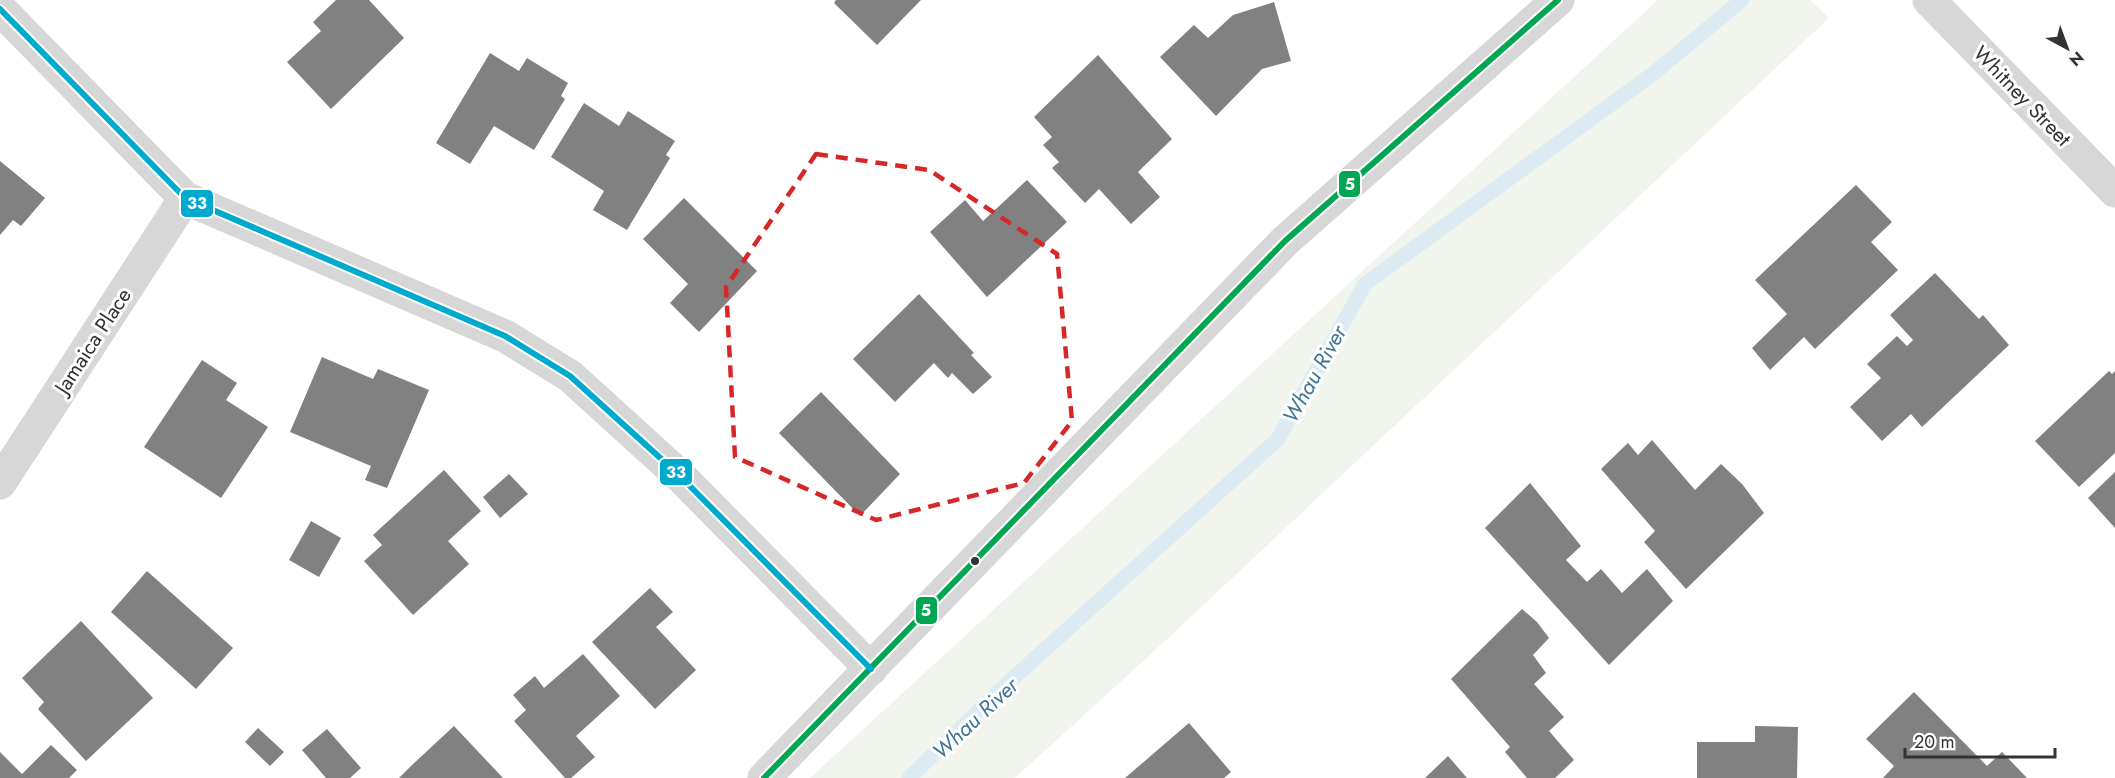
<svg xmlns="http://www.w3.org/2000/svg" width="2115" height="778" viewBox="0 0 2115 778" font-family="Jost,sans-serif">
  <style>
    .green { fill: #f1f5ed }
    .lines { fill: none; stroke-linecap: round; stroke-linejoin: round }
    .stream { stroke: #ddebf3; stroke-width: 15 }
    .building { fill: #818181 }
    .minor { stroke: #d7d7d7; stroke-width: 33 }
    .tertiary { stroke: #d7d7d7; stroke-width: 33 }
    .bus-1-casing { stroke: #fff; stroke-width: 10 }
    .bus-2-casing { stroke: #fff; stroke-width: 10 }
    .bus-1 { stroke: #00a651; stroke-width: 6 }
    .bus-2 { stroke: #00a9ce; stroke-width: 6 }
    .marked { fill: none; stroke: #d62828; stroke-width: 4.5; stroke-dasharray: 12 8; stroke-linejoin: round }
    .bus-dot { fill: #333; stroke: #fff; stroke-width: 2 }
    .labels { text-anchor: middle; stroke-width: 6; stroke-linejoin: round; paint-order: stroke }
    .street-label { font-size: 21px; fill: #333; stroke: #fff }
    .water-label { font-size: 22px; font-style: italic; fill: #3f7597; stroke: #fff }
    .line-badge { stroke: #fff; stroke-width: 2 }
    .badge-label { font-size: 16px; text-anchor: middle; font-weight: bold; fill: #fff }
  </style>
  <rect width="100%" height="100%" fill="#fff"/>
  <path class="green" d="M1658 0H1810L1829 18 1164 642 1015 778H810Z"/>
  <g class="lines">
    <path class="stream" d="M909 778 999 691 1278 439 1365 284 1654 73 1742 0"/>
  </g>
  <g class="building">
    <path d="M336 0H369L404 38 331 109 287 62 321 31 313 22Z"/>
    <path d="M836 0H921L877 45 834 3Z"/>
    <path d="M1274 2 1291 61 1262 69 1216 116 1160 57 1194 25 1208 38 1233 15Z"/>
    <path d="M490 53 519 71 527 58 568 83 561 96 565 99 534 150 494 126 470 164 436 143Z"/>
    <path d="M1098 55 1172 139 1138 172 1160 197 1131 224 1099 189 1085 203 1052 168 1059 162 1043 145 1052 137 1034 117Z"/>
    <path d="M584 103 619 126 628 111 675 141 666 155 670 158 627 230 593 210 604 191 551 157Z"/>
    <path d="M0 161 45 198 21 226 13 220 0 235Z"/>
    <path d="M1027 180 1067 222 987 297 930 232 965 200 983 221Z"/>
    <path d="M1856 185 1892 222 1871 242 1898 270 1815 349 1804 337 1770 370 1752 348 1787 314 1755 280Z"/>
    <path d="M684 198 757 271 699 332 670 303 688 284 643 239Z"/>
    <path d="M1935 273 1979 319 1983 315 2009 345 1922 427 1911 414 1882 441 1850 407 1881 378 1867 364 1897 336 1907 346 1913 340 1890 315Z"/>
    <path d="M919 294 974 353 971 355 992 377 973 394 952 373 948 378 934 363 895 402 853 359Z"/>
    <path d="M322 357 373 379 378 369 429 390 387 488 365 480 371 466 290 432Z"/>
    <path d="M202 360 237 383 226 400 268 427 221 498 144 447Z"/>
    <path d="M2109 371 2112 374 2115 371V453L2079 487 2035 441Z"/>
    <path d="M821 392 900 474 860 516 779 433Z"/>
    <path d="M1652 440 1695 490 1721 464 1742 484 1764 513 1686 589 1644 542 1655 531 1601 469 1628 443 1638 455Z"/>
    <path d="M444 470 481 511 448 541 469 564 413 615 364 561 382 545 373 535Z"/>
    <path d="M2115 472V528L2088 498Z"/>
    <path d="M509 474 528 494 500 518 483 497Z"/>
    <path d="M1530 483 1581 546 1566 560 1587 582 1601 569 1622 593 1647 569 1673 601 1609 665 1485 528Z"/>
    <path d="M311 521 341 538 319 577 289 560Z"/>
    <path d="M147 571 233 648 196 689 111 612Z"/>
    <path d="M650 588 673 612 656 627 696 670 655 709 592 642Z"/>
    <path d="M1522 609 1537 622 1549 638 1533 655 1546 673 1534 684 1564 717 1549 731 1574 760 1555 778H1527L1505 752 1510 747 1451 679Z"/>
    <path d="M81 621 153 698 86 761 38 709 44 702 22 678Z"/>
    <path d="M583 654 620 696 576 736 595 757 571 778H565L514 721 526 710 513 695 535 676 544 688Z"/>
    <path d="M1914 692 1987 766 2002 752 2027 778H1883L1894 766 1866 739Z"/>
    <path d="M1189 723 1231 772 1224 778H1125Z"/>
    <path d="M454 726 503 778H399L412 765Z"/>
    <path d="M1755 726 1798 727 1797 778H1697V742H1755Z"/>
    <path d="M258 728 284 752 270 766 245 742Z"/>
    <path d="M327 729 361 768 350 778H326L302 750Z"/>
    <path d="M51 745 77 770 69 778H0V752L22 774Z"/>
    <path d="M1448 756 1467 778H1425Z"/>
  </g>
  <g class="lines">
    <g class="minor">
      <path d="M0 9 185 198 505 336 570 376 679 475 871 669"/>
      <path d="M0 483 185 198"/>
      <path d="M764 778 1285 241 1558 0"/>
    </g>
    <path class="tertiary" d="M1929 0 2115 191"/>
    <defs>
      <path id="bus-1" d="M764 778 1285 241 1558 0"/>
      <path id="bus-2" d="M0 9 185 198 505 336 570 376 679 475 871 669"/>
    </defs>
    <use href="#bus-1" class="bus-1-casing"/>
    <use href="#bus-2" class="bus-2-casing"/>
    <use href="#bus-1" class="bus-1"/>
    <use href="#bus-2" class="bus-2"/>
  </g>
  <path class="marked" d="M816 154 929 170 1057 254 1072 421 1024 483 876 520 735 457 726 287Z"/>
  <circle class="bus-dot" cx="975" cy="561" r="5"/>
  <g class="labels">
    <g class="street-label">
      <text transform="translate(2022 96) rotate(46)" y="7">Whitney Street</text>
      <text transform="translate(93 341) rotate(-57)" y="7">Jamaica Place</text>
    </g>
    <g class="water-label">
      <text transform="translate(1314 374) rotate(-61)" y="8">Whau River</text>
      <text transform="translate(975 718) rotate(-43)" y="8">Whau River</text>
    </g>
  </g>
  <g class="line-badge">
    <rect x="1338" y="170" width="23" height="28" rx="6" fill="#00a651"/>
    <rect x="180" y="189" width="34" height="29" rx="6" fill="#00a9ce"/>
    <rect x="659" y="458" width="34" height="28" rx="6" fill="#00a9ce"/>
    <rect x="915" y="596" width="23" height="29" rx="6" fill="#00a651"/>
  </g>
  <g class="badge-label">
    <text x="1350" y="190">5</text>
    <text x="197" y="209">33</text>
    <text x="676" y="478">33</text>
    <text x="926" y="616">5</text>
  </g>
  <g transform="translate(2067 48) rotate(139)" stroke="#ffffff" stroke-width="4.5" paint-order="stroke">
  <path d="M0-4.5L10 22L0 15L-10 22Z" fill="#333333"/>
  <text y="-9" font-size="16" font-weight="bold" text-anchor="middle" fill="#333333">N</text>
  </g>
  <path d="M1905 748v9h150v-9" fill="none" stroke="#333333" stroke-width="3"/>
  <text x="1914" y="748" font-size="18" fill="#333333" stroke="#ffffff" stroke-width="4.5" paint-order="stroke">20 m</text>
</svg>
